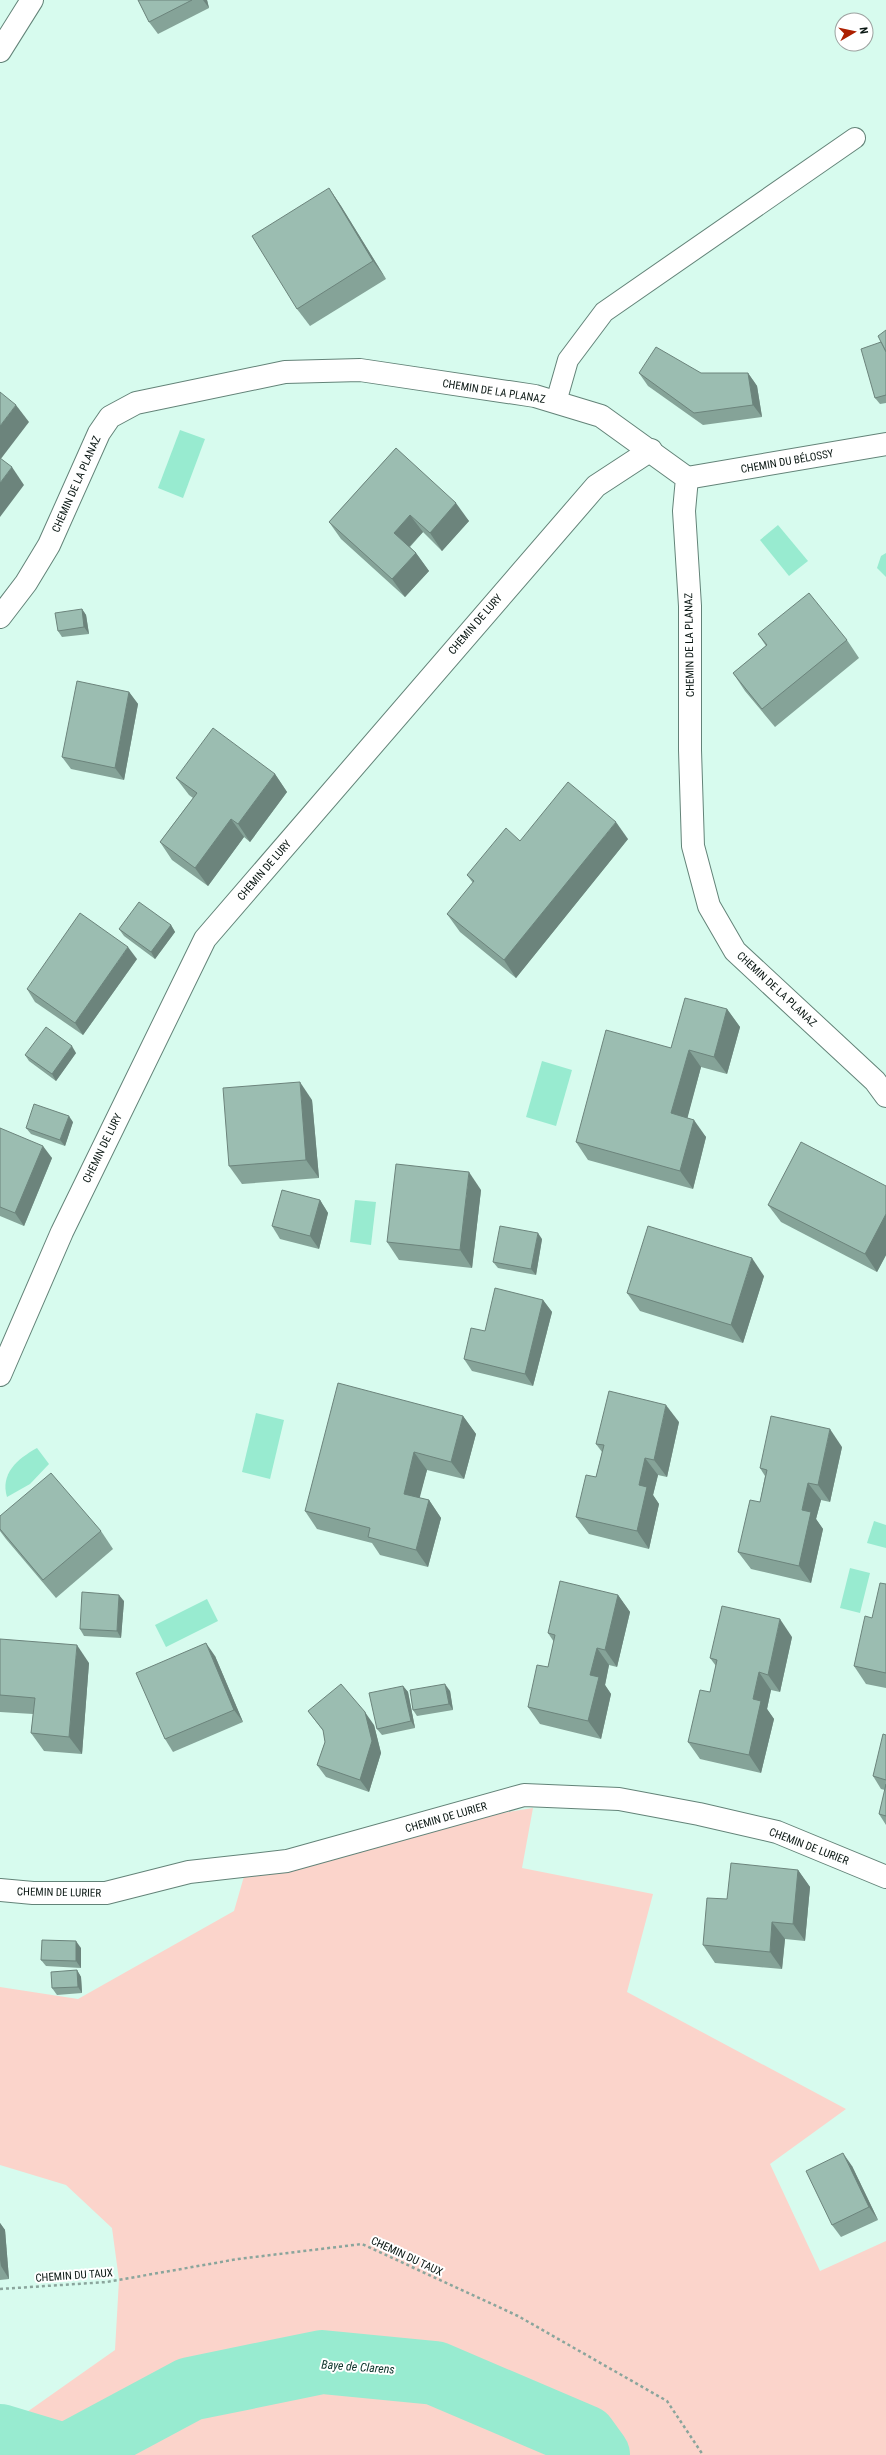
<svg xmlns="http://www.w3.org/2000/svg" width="886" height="2455" viewBox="0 0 886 2455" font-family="'Roboto Condensed',sans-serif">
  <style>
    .green { fill: #fbd4cb }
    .water { fill: #98ebd0 }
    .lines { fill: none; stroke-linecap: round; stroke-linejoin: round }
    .river { stroke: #98ebd0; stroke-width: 64 }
    .service-casing { stroke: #638378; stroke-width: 22 }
    .minor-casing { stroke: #638378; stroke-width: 24 }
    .path { stroke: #8aa59c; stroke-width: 2.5; stroke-dasharray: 3 3; stroke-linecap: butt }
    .service { stroke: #fff; stroke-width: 20 }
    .minor { stroke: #fff; stroke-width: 22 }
    .wall { fill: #85a398 }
    .shaded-wall { fill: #6c847c }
    .building { fill: #9bbdb1; stroke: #6c847c }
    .labels { text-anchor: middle; stroke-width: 4; stroke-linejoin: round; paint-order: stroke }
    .street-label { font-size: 11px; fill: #091612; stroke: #fff }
    .water-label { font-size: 12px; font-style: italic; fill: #0b3228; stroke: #fff }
  </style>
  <rect width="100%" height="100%" fill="#d7fbee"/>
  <path class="green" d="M533 1808 522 1868 653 1894 627 1992 846 2109 770 2164 820 2271 886 2241V2455H0V2431L115 2350 119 2280 112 2228 66 2185 0 2165V1987L78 1999 234 1911 247 1866 408 1828Z"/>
  <g class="water">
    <path d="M180 430 205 439 183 498 158 488Z"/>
    <path d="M778 525 808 561 789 576 760 540Z"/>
    <path d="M886 553V577L877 568 881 556Z"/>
    <path d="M542 1061 572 1070 556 1126 526 1117Z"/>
    <path d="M355 1200 376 1202 371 1245 350 1242Z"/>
    <path d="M256 1413 284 1420 270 1479 242 1472Z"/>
    <path d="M37 1448 49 1464 30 1484 7 1497C0 1474 17 1459 37 1448Z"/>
    <path d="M874 1521 886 1525V1548L867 1543Z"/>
    <path d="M850 1568 870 1573 860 1613 840 1608Z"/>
    <path d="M207 1599 218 1621 166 1647 155 1625Z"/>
  </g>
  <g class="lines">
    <g class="river">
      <path d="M0 2436 63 2455"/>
      <path d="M67 2455 190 2389 322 2362 435 2373 585 2437 598 2455"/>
    </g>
    <defs>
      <path id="service" d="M556 402 568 360 604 312 855 138"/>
      <g id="minor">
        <path d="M0 51 32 0"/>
        <path d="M687 478 886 444"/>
        <path d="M0 617 26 583 49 545 99 433 110 417 136 403 285 372 360 370 535 396 601 416 687 478 684 511 690 606V750L693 846 709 906 735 951 875 1081 886 1096"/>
        <path d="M0 1375 62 1232 205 939 596 486 651 450"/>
        <path d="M0 1890 33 1893H106L189 1872 287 1861 524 1795 619 1799 699 1814 777 1832 886 1877"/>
      </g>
    </defs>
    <use href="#service" class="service-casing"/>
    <use href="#minor" class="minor-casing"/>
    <path class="path" d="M0 2289 107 2282 238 2259 362 2244 518 2316 667 2401 703 2455"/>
    <use href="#service" class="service"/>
    <use href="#minor" class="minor"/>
  </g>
  <g class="wall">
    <path d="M138 0H207L209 8 158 34 149 22Z"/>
    <path d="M329 188 341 206 386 279 310 326 297 309Z"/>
    <path d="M886 330V403L880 404 875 398 881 342Z"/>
    <path d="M639 373H748L757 386 762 417 703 425 648 386Z"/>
    <path d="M396 448 469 521 442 551 423 532 410 547 416 553 429 571 405 597 341 539 329 522Z"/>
    <path d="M82 609 86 615 89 634 62 637 58 631Z"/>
    <path d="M758 634 847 640 859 658 775 727 745 691 733 673 766 646Z"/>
    <path d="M129 692 138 704 124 780 71 769 62 757Z"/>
    <path d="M275 774 287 792 250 842 244 837 208 886 172 860 160 842 193 798 189 795 176 778Z"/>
    <path d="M628 839 516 978 460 932 447 914 473 883 467 875 520 841Z"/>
    <path d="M171 925 175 932 155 959 124 936 119 929Z"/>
    <path d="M137 959 83 1035 35 1002 27 989Z"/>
    <path d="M727 1009 740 1027 727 1074 701 1067 687 1118 706 1137 693 1189 588 1160 576 1142 671 1048Z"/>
    <path d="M76 1053 56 1081 29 1061 25 1055Z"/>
    <path d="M312 1100 319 1178 242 1184 229 1166Z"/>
    <path d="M73 1122 65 1146 31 1134 26 1128Z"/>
    <path d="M0 1128 52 1158 24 1226 0 1216Z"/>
    <path d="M886 1186V1255L877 1272 781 1222 768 1205Z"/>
    <path d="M481 1190 472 1268 399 1260 387 1242Z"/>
    <path d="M320 1200 328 1213 319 1249 280 1239 272 1226Z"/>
    <path d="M542 1239 536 1275 498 1268 493 1262Z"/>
    <path d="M764 1276 743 1343 640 1311 627 1293Z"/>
    <path d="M543 1300 552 1312 533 1386 472 1371 464 1359 485 1331Z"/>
    <path d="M463 1416 476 1434 464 1479 427 1470 419 1498 429 1500 441 1518 428 1567 380 1555 372 1543 317 1529 305 1511Z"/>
    <path d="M679 1422 667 1477 658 1475 653 1495 659 1504 649 1549 589 1534 576 1517 596 1477 602 1452 596 1444Z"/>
    <path d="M842 1447 830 1502 821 1500 816 1519 823 1529 811 1583 751 1569 738 1552 760 1502 765 1476 760 1468Z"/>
    <path d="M0 1516 101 1531 113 1549 56 1598 6 1539 0 1531Z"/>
    <path d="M886 1584V1688L866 1684 854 1666 872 1618Z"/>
    <path d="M618 1595 630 1612 617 1667 609 1665 605 1685 611 1694 601 1739 540 1724 528 1707 548 1667 554 1642 548 1633Z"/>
    <path d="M124 1601 121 1638 84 1636 80 1629Z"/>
    <path d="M792 1637 780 1692 771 1690 767 1709 774 1719 761 1773 700 1759 688 1742 710 1692 716 1666 710 1658Z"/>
    <path d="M0 1639 89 1663 82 1754 44 1751 31 1733 33 1714 0 1712Z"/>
    <path d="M215 1656 243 1722 173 1752 165 1739Z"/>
    <path d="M403 1686 408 1692 415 1728 382 1735 377 1729Z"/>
    <path d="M450 1691 453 1710 417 1716 413 1710Z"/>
    <path d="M308 1711 374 1725 381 1753 369 1792 326 1777 317 1765 325 1742 324 1732Z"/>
    <path d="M886 1735V1825L879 1814 885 1790 881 1789 873 1776Z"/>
    <path d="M798 1870 810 1887 805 1941 785 1939 782 1969 715 1963 703 1945Z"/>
    <path d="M81 1948V1968L46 1966 41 1960Z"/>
    <path d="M77 1970 81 1977 82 1993 57 1995 52 1988Z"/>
    <path d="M852 2166 878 2220 841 2237 832 2225Z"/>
    <path d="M0 2223 5 2230 9 2279 0 2280Z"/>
  </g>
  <g class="shaded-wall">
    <path d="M203 0H207L209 8Z"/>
    <path d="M329 188 341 206 386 279 373 261Z"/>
    <path d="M748 373 757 386 762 417 753 405Z"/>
    <path d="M16 405 29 422 0 460V426Z"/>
    <path d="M12 467 24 485 0 517V483Z"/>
    <path d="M456 503 469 521 442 551 430 533Z"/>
    <path d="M410 515 423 532 406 550 394 533Z"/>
    <path d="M416 553 429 571 405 597 392 579Z"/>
    <path d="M82 609 86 615 89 634 84 627Z"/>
    <path d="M129 692 138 704 124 780 115 768Z"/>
    <path d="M275 774 287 792 250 842 238 824Z"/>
    <path d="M231 819 244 837 208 886 195 868Z"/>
    <path d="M616 822 628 839 516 978 504 960Z"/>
    <path d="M171 925 175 932 155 959 151 952Z"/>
    <path d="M128 947 137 959 83 1035 75 1023Z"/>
    <path d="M727 1009 740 1027 727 1074 714 1057Z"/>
    <path d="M72 1046 76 1053 56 1081 52 1074Z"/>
    <path d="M689 1050 701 1067 684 1131 671 1113Z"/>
    <path d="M300 1082 312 1100 319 1178 306 1160Z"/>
    <path d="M69 1116 73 1122 65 1146 60 1140Z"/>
    <path d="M694 1120 706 1137 693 1189 680 1171Z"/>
    <path d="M43 1146 52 1158 24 1226 15 1213Z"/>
    <path d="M469 1172 481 1190 472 1268 460 1250Z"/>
    <path d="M320 1200 328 1213 319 1249 310 1236Z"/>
    <path d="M886 1214V1255L877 1272 865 1254Z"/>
    <path d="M538 1233 542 1239 536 1275 531 1269Z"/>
    <path d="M752 1258 764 1276 743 1343 731 1325Z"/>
    <path d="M543 1300 552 1312 533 1386 525 1374Z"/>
    <path d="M666 1405 679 1422 667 1477 654 1460Z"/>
    <path d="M463 1416 476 1434 464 1479 451 1462Z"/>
    <path d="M830 1429 842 1447 830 1502 818 1485Z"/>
    <path d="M414 1452 427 1470 416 1512 404 1494Z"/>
    <path d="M645 1458 658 1475 653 1495 659 1504 649 1549 637 1531 639 1485Z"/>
    <path d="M808 1483 821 1500 816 1519 823 1529 811 1583 799 1566 802 1510Z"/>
    <path d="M429 1500 441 1518 428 1567 416 1550Z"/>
    <path d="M119 1595 124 1601 121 1638 117 1631Z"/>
    <path d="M618 1595 630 1612 617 1667 605 1650Z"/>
    <path d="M780 1619 792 1637 780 1692 768 1675Z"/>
    <path d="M206 1643 215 1656 243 1722 234 1710Z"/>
    <path d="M77 1645 89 1663 82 1754 69 1737Z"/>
    <path d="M597 1648 609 1665 605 1685 611 1694 601 1739 588 1721 590 1675Z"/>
    <path d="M759 1672 771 1690 767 1709 774 1719 761 1773 749 1755 753 1699Z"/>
    <path d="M445 1684 450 1691 453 1710 449 1704Z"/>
    <path d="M403 1686 408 1692 415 1728 411 1721Z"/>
    <path d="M365 1712 374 1725 381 1753 369 1792 360 1780Z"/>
    <path d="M798 1870 810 1887 805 1941 793 1924Z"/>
    <path d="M772 1922 785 1939 782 1969 770 1952Z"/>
    <path d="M76 1941 81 1948V1968L76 1961Z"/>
    <path d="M77 1970 81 1977 82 1993 78 1987Z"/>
    <path d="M843 2153 852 2166 878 2220 869 2207Z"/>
    <path d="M0 2223 5 2230 9 2279 1 2266 0 2260Z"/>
  </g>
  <g class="building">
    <path d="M138 0H192L149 22Z"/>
    <path d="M329 188 373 261 297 309 252 236Z"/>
    <path d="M886 330V352L878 336Z"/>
    <path d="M881 342 886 352V395L875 398 861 349Z"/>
    <path d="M656 347 701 373H748L753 405 694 413 639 373Z"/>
    <path d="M0 392 16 405 0 426Z"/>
    <path d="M396 448 456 503 430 533 410 515 394 533 416 553 392 579 329 522Z"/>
    <path d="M0 458 12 467 0 483Z"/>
    <path d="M809 593 847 640 762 709 733 673 767 645 758 634Z"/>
    <path d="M82 609 84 627 58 631 55 613Z"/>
    <path d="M77 681 129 692 115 768 62 757Z"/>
    <path d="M213 728 275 774 238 824 231 819 195 868 160 842 197 793 176 778Z"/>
    <path d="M568 782 616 822 504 960 447 914 474 881 467 875 506 828 520 841Z"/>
    <path d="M139 902 171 925 151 952 119 929Z"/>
    <path d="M80 913 128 947 75 1023 27 989Z"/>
    <path d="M685 998 727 1009 714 1057 689 1050 671 1113 694 1120 680 1171 576 1142 606 1030 671 1048Z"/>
    <path d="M46 1027 72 1046 52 1074 25 1055Z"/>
    <path d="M300 1082 306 1160 229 1166 223 1088Z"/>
    <path d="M34 1104 69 1116 60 1140 26 1128Z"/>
    <path d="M0 1128 43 1146 15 1213 0 1207Z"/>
    <path d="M801 1142 886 1186V1214L865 1254 768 1205Z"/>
    <path d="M396 1164 469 1172 460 1250 387 1242Z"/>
    <path d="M282 1190 320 1200 310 1236 272 1226Z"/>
    <path d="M500 1226 538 1233 531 1269 493 1262Z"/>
    <path d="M648 1226 752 1258 731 1325 627 1293Z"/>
    <path d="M495 1288 543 1300 525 1374 464 1359 471 1328 485 1331Z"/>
    <path d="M338 1383 463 1416 451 1462 414 1452 404 1494 429 1500 416 1550 368 1537 370 1528 305 1511Z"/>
    <path d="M609 1391 666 1405 654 1460 645 1458 639 1485 647 1487 637 1531 576 1517 586 1475 596 1477 604 1445 596 1444Z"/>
    <path d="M771 1416 830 1429 818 1485 808 1483 802 1510 811 1512 799 1566 738 1552 750 1500 760 1502 767 1470 760 1468Z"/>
    <path d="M51 1473 101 1531 43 1580 0 1529V1516Z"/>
    <path d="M560 1581 618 1595 605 1650 597 1648 590 1675 599 1677 588 1721 528 1707 537 1665 548 1667 555 1635 548 1633Z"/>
    <path d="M880 1583 886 1584V1673L854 1666 865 1616 872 1618Z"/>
    <path d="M82 1592 119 1595 117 1631 80 1629Z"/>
    <path d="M722 1606 780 1619 768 1675 759 1672 753 1699 761 1701 749 1755 688 1742 700 1690 710 1692 717 1660 710 1658Z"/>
    <path d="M0 1639 77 1645 69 1737 31 1733 35 1698 0 1695Z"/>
    <path d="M206 1643 234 1710 165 1739 136 1673Z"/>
    <path d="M341 1684 365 1712 372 1741 360 1780 317 1765 325 1742 323 1730 308 1711Z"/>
    <path d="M445 1684 449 1704 413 1710 410 1690Z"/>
    <path d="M403 1686 411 1721 377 1729 369 1693Z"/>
    <path d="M883 1734 886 1735V1780L873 1776Z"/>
    <path d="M886 1784V1816L879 1814Z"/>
    <path d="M731 1863 798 1870 793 1924 772 1922 770 1952 703 1945 707 1898 727 1899Z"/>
    <path d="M42 1940 76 1941V1961L41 1960Z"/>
    <path d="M77 1970 78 1987 52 1988 51 1972Z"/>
    <path d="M843 2153 869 2207 832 2225 806 2171Z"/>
  </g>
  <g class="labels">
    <g class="street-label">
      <text transform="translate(494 391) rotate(9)" y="4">CHEMIN DE LA PLANAZ</text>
      <text transform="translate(787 461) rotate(-10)" y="4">CHEMIN DU BÉLOSSY</text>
      <text transform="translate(76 484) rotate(-66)" y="4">CHEMIN DE LA PLANAZ</text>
      <text transform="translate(475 624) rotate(-49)" y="4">CHEMIN DE LURY</text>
      <text transform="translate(689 645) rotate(-91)" y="4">CHEMIN DE LA PLANAZ</text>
      <text transform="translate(264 870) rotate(-49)" y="4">CHEMIN DE LURY</text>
      <text transform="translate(777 989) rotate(43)" y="4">CHEMIN DE LA PLANAZ</text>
      <text transform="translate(102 1148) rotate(-64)" y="4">CHEMIN DE LURY</text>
      <text transform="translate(446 1817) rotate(-16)" y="4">CHEMIN DE LURIER</text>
      <text transform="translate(809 1846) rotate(21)" y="4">CHEMIN DE LURIER</text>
      <text transform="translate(59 1892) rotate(1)" y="4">CHEMIN DE LURIER</text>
      <text transform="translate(407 2256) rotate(25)" y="4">CHEMIN DU TAUX</text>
      <text transform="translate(74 2275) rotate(-4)" y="4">CHEMIN DU TAUX</text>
    </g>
    <g class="water-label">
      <text transform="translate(358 2367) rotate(4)" y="4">Baye de Clarens</text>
    </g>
  </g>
  <g transform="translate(854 32) rotate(81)"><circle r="19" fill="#ffffff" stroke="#9da2a0"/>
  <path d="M0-3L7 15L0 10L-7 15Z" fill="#ad1f00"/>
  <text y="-6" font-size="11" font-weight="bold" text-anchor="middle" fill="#091612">N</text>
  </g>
</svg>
